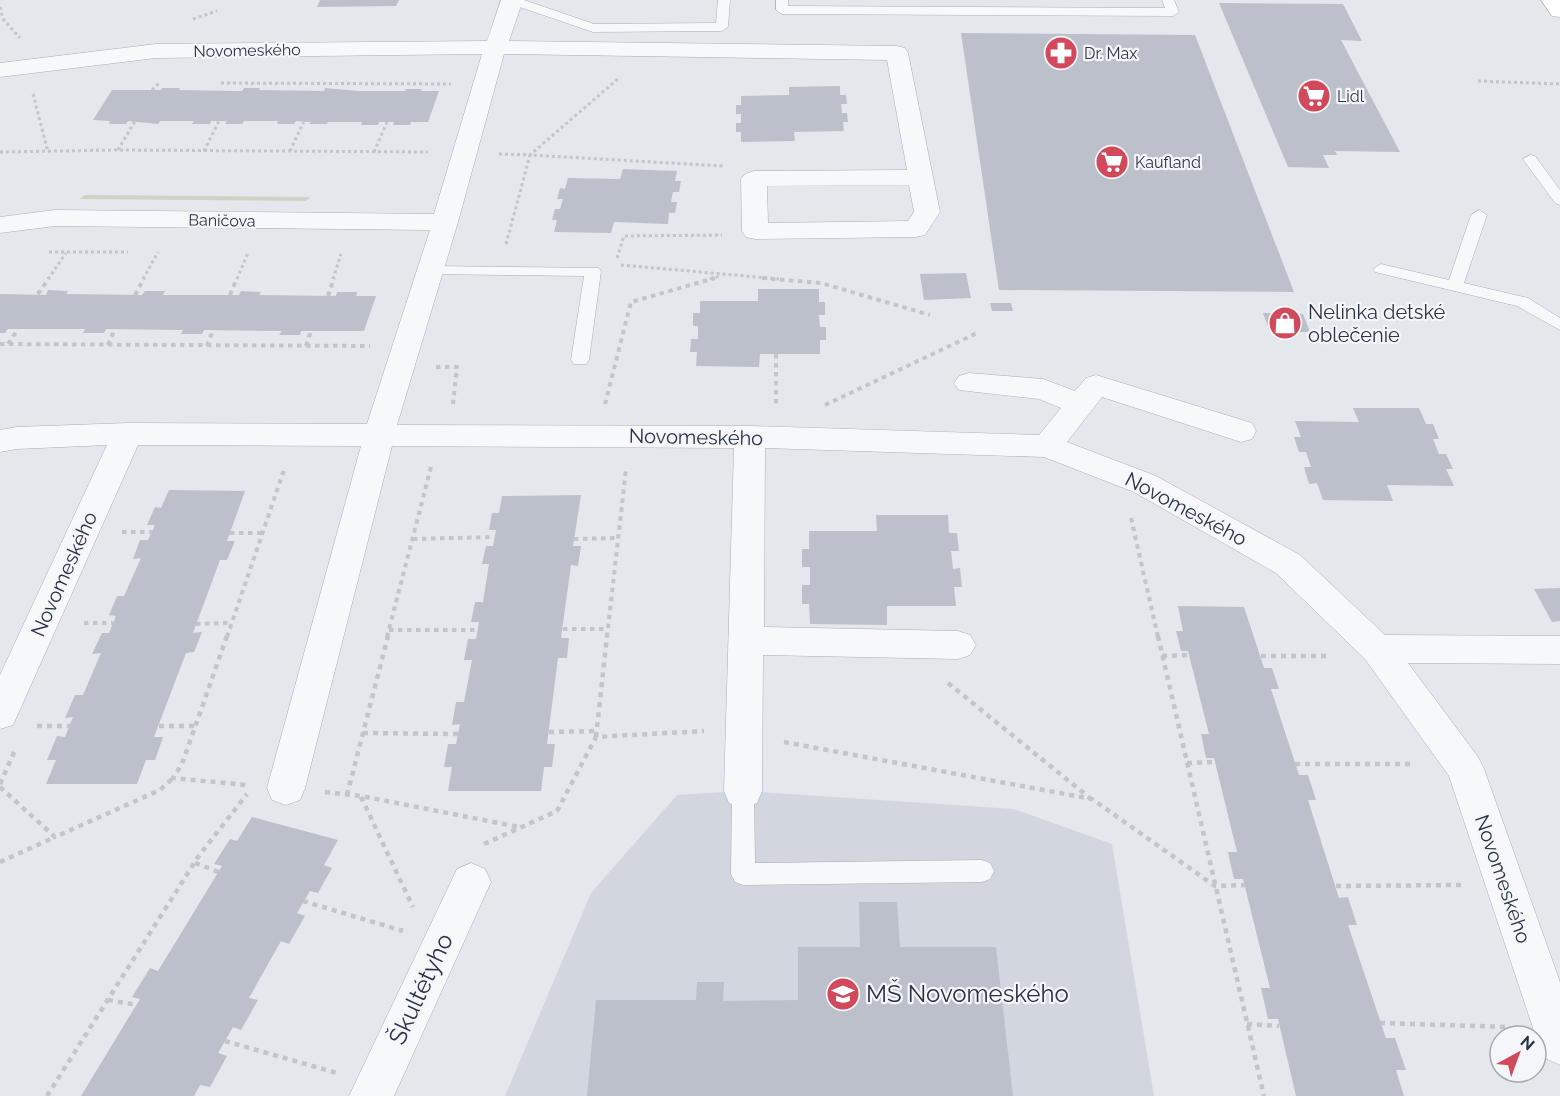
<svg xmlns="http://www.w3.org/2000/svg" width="1560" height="1096" viewBox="0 0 1560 1096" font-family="Raleway,sans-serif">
<rect width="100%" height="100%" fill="#e4e7ec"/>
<polygon fill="#d2d6de" points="743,791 1014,809 1112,844 1154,1096 505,1096 591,893 677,795"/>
<polygon fill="#c9d6c5" points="85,195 308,197 310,198 305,201 80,199"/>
<g fill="#bbc0ca">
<polygon points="320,0 399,0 396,6 317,7"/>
<polygon points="1219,3 1343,4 1362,41 1341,40 1400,152 1335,151 1337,155 1323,155 1329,168 1288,167"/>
<polygon points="961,33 1195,35 1294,292 999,290"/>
<polygon points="840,86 840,95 846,95 847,104 841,104 842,113 847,113 848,122 843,122 844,131 794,132 795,141 741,142 741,132 736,132 736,123 741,123 741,114 736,114 736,105 741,105 741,96 789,95 789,87"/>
<polygon points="162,88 180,88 179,90 234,91 242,91 244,88 260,88 259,90 324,91 325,88 358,91 405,91 406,89 422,89 421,91 439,91 428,122 411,122 410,125 393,125 394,122 379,122 378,125 361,125 362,122 328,122 327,124 309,124 311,122 296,121 294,124 277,124 278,121 244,121 242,124 225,124 227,121 211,121 210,124 192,124 194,121 160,121 158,124 128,121 126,124 109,124 110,121 93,120 112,90 161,90"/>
<polygon points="623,169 677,171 675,181 681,181 679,192 673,192 671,202 677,202 675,213 669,213 668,224 614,222 611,233 554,232 557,220 552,220 555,209 560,209 563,199 557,199 560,188 565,189 568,178 620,179"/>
<polygon points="966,273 971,298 924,300 920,274"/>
<polygon points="758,289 819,289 819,302 825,302 825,315 819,315 820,327 826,327 826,340 820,340 820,354 760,354 759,367 696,366 697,352 690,352 691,339 698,339 698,326 693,326 693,313 700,313 700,301 758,301"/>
<polygon points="48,290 68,291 66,294 142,295 145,291 165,291 163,295 239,295 241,291 261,292 259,295 336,296 337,292 357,292 356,296 376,296 364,331 301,331 300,335 279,335 282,331 204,330 202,334 181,334 183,330 106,329 104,333 83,333 85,329 8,329 5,333 0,333 0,294 46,295"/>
<polygon points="990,303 1011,303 1013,311 992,311"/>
<polygon points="1263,313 1303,314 1310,332 1270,332"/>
<polygon points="1353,408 1419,408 1426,424 1433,424 1439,439 1433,439 1439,454 1446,454 1453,469 1446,469 1454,486 1387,485 1393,501 1323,500 1317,483 1309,484 1304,467 1311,467 1306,452 1299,452 1294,437 1301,437 1295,421 1359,422"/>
<polygon points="169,490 245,491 227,541 235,541 227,560 220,560 193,633 202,632 194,652 186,653 154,737 163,737 155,760 146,760 137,784 46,784 56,760 47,760 57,736 65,737 73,717 65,718 75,695 83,695 101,653 92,654 102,633 109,633 116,616 109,615 117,596 124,596 141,558 133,559 140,540 148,540 155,525 147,525 155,507 161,508"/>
<polygon points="581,495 573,546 581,546 578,566 571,565 561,638 569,638 567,658 558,658 547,744 555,744 552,767 544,767 541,791 448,791 452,767 444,767 448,744 456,744 460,724 452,725 456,702 464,702 472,660 464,660 468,639 476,639 479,622 471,622 475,602 483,602 489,564 482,564 486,546 493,546 496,530 489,530 492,513 499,513 502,496"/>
<polygon points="876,515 948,515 949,533 957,533 959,551 951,551 953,569 960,568 962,587 954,587 956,606 887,606 887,625 810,624 809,604 802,604 802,585 810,585 810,567 802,567 802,549 809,549 809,531 877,531"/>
<polygon points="1560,588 1560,621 1552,622 1534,589"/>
<polygon points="1178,606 1244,607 1264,668 1272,668 1279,689 1271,689 1299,775 1308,775 1316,800 1308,800 1339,898 1348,897 1357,925 1348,925 1386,1038 1395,1038 1406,1070 1396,1070 1404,1096 1296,1096 1278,1019 1268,1019 1261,988 1270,988 1243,879 1234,879 1228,852 1237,852 1214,758 1206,758 1201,734 1209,734 1189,655 1188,651 1181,651 1176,631 1183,631"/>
<polygon points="252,817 338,840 324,865 332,868 318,893 310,891 297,913 305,916 289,944 281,941 249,998 258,1000 241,1030 233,1027 218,1053 227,1056 210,1087 200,1085 194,1096 81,1096 140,999 132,997 150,968 158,971 222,866 214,864 230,839 237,841"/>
<polygon points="859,902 897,902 900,947 996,947 1013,1096 587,1096 596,1000 696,1000 697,982 724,982 723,1001 798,1000 798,947 860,947"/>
</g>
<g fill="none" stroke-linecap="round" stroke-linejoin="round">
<g stroke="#a9aeb7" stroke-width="1">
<g id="lane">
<polygon points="506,0 524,0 594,24 716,23 718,0 730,0 728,27 722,31 593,32 508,3"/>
<polygon points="776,0 788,0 788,6 1165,8 1162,0 1174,0 1179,12 1173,16 782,14 776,10"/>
<polygon points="1530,155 1535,156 1560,190 1560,205 1555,203 1523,159"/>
<polygon points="1479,210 1487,215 1464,283 1528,298 1560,318 1560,330 1517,306 1375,272 1373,269 1381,264 1449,280 1471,215"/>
<polygon points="430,266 599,268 601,271 589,360 586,364 574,364 571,360 584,276 424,274 422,271 424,268"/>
<polygon points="743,781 751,784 754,791 755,863 982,860 990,863 994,871 990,879 982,882 743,885 735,882 731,874 732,791 735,784"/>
</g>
</g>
<g stroke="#a9aeb7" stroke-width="1">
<g id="street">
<path d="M501,0H523L509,41L897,46L905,48L908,53L940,212L925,235L916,237L755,239L746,237L742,231L741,179L745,174L754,171L907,170L887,60L504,54L458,222L397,425L750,426L1039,435L1061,408L1039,399L959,390L954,383L959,376L969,373L1043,379L1075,391L1086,378L1096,375L1252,423L1256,431L1252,439L1241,442L1102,397L1067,442L1156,476L1300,555L1385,635L1560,636V664L1408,663L1478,757L1484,769L1560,982V1065L1545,1058L1538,1043L1449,776L1365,659L1276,573L1134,492L1044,457L765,448L764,627L958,631L970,635L976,645L970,655L958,659L763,655L762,791L757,803L743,808L729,803L724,791L734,448L392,446L305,788L300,800L286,805L272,800L267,788L361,446L138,445L18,714L13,725L0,729V675L107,445L17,449L0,452V430L17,427L128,423L367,424L430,230L55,226L0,233V217L55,210L434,214L482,54L156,58L0,77V63L156,44L487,41ZM909,185L914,212L908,221L768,223L767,186Z"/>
<polygon points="471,863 485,869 491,882 394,1096 349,1096 457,869"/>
</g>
</g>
<g stroke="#a9aeb7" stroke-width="1">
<polygon id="secondary" points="1541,0 1560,0 1560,17 1552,16"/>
</g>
<g stroke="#c2c5cb" stroke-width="3" stroke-dasharray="3 3" stroke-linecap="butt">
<polyline points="0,7 3,19 20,38"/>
<polyline points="193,19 217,11"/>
<polyline points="1478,81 1560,84"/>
<polyline points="221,83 451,84"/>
<polyline points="152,90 160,82"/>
<polyline points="33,94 48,152"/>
<polyline points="118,150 135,121"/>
<polyline points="204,151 219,121"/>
<polyline points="290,151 304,121"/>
<polyline points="0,152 118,150 428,152"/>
<polyline points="374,152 387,122"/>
<polyline points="499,154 530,155 619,78"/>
<polyline points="506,244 530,155 723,166"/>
<polyline points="49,252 128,252"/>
<polyline points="617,258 624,236 722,235"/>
<polyline points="621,265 779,279"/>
<polyline points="48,279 66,253"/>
<polyline points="143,279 158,252"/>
<polyline points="237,279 248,253"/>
<polyline points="333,279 341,254"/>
<polyline points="710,279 721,276"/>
</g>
<g stroke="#c2c5cb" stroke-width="4" stroke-dasharray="4.5 4.5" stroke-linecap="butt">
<polyline points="762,278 821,283 930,315"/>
<polyline points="38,294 49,278"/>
<polyline points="135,295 144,278"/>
<polyline points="230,295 237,278"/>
<polyline points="328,296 334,278"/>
<polyline points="0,344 370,346"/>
<polyline points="8,344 18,329"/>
<polyline points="108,345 115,329"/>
<polyline points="207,346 213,330"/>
<polyline points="306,346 311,331"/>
<polyline points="776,354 776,406"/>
<polyline points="436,367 457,367 453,404"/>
<polyline points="605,404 631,302 715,278"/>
<polyline points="825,405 979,332"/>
<polyline points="1131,518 1158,637"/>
<polyline points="122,532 152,532"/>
<polyline points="230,533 262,533"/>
<polyline points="413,539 494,537"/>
<polyline points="574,539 618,538"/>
<polyline points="84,623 113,623"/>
<polyline points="196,624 231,623"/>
<polyline points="563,629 608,629"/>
<polyline points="389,630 477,630"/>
<polyline points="227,637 285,467"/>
<polyline points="387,637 431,467"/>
<polyline points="607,637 626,469"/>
</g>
<g stroke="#c2c5cb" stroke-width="4.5" stroke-dasharray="5 5" stroke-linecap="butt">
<polyline points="227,636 182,764 173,778 246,785"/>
<polyline points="1158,636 1264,1096"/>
<polyline points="1162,656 1189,655"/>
<polyline points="1261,656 1329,656"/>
<polyline points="948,683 1091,799"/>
<polyline points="37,726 70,726"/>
<polyline points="159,726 196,726"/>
<polyline points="549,732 598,731"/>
<polyline points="363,733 458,734"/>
<polyline points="596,737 607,636"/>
<polyline points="784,742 1092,799 1215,886 1245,885"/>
<polyline points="1187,763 1215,762"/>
<polyline points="1295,764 1412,764"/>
<polyline points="0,784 16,748"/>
<polyline points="0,787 55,837 160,790 173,778"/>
<polyline points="325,792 361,796 519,827"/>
<polyline points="347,795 388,636"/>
<polyline points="361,797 413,907"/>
<polyline points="484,844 557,811 596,737 704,731"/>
<polyline points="0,862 55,837"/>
<polyline points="195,863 219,872"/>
<polyline points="1336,886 1461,885"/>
<polyline points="303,901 403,931"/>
<polyline points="108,1000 137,1005"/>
<polyline points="1380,1023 1509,1027"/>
<polyline points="1247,1024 1279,1026"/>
<polyline points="225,1041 337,1073"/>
<polyline points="47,1096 198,857 247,794"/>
</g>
<use href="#lane" fill="#f7f8fa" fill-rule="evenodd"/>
<use href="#street" fill="#f7f8fa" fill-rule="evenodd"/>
<use href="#secondary" fill="#fff" fill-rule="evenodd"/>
</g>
<defs>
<g id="pharmacy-disc" transform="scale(1.725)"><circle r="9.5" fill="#d1495b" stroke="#f4f6f9"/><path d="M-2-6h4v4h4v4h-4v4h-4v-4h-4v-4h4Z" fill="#fff"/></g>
<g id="supermarket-disc" transform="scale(1.725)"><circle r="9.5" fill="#d1495b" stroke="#f4f6f9"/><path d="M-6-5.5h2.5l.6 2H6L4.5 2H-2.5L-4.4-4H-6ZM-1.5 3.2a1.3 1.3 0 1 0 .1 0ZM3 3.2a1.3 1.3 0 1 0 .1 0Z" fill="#fff"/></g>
<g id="shop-disc" transform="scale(1.725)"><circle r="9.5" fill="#d1495b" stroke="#f4f6f9"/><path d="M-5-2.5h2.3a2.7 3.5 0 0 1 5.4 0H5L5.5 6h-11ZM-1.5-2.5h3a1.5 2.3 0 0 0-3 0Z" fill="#fff"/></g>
<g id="school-disc" transform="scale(1.725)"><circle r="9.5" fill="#d1495b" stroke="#f4f6f9"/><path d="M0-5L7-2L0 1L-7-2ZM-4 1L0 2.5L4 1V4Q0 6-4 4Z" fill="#fff"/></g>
</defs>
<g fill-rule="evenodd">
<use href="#pharmacy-disc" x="1061" y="53"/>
<use href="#supermarket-disc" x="1314" y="96"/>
<use href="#supermarket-disc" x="1112" y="162"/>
<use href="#shop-disc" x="1285" y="323"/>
<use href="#school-disc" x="843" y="994"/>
</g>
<g text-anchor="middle" stroke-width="4.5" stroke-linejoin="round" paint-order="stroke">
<g font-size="16" fill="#2b3445" stroke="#f4f6f9">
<text transform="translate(247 50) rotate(-1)" y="6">Novomeského</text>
<text transform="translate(222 220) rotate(1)" y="6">Baničova</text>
</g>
<g font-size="16" fill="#2b3445" stroke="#f4f6f9" text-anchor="start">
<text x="1084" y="59">Dr. Max</text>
<text x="1337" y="102">Lidl</text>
<text x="1135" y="168">Kaufland</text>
</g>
<g font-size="20" fill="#2b3445" stroke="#f4f6f9" text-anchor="start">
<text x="1308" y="319">Nelinka detské<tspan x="1308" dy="23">oblečenie</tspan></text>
</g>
<g font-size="20" fill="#2b3445" stroke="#f4f6f9">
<text transform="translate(696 437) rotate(1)" y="7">Novomeského</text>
<text transform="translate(1186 509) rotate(28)" y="7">Novomeského</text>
<text transform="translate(64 574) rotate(-66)" y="7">Novomeského</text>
<text transform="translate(1503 879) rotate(71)" y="7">Novomeského</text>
</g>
<g font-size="24" fill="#2b3445" stroke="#f4f6f9">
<text transform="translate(421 989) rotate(-65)" y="8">Škultétyho</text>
</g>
<g font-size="24" fill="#2b3445" stroke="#f4f6f9" text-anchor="start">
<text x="866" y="1002">MŠ Novomeského</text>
</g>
</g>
<g transform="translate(1518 1054) rotate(41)"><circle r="28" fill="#f4f6f9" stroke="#a4a8b1" stroke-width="1.5"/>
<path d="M0-4.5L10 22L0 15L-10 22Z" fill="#d1495b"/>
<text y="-9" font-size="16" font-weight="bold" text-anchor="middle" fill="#2b3445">N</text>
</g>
</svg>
